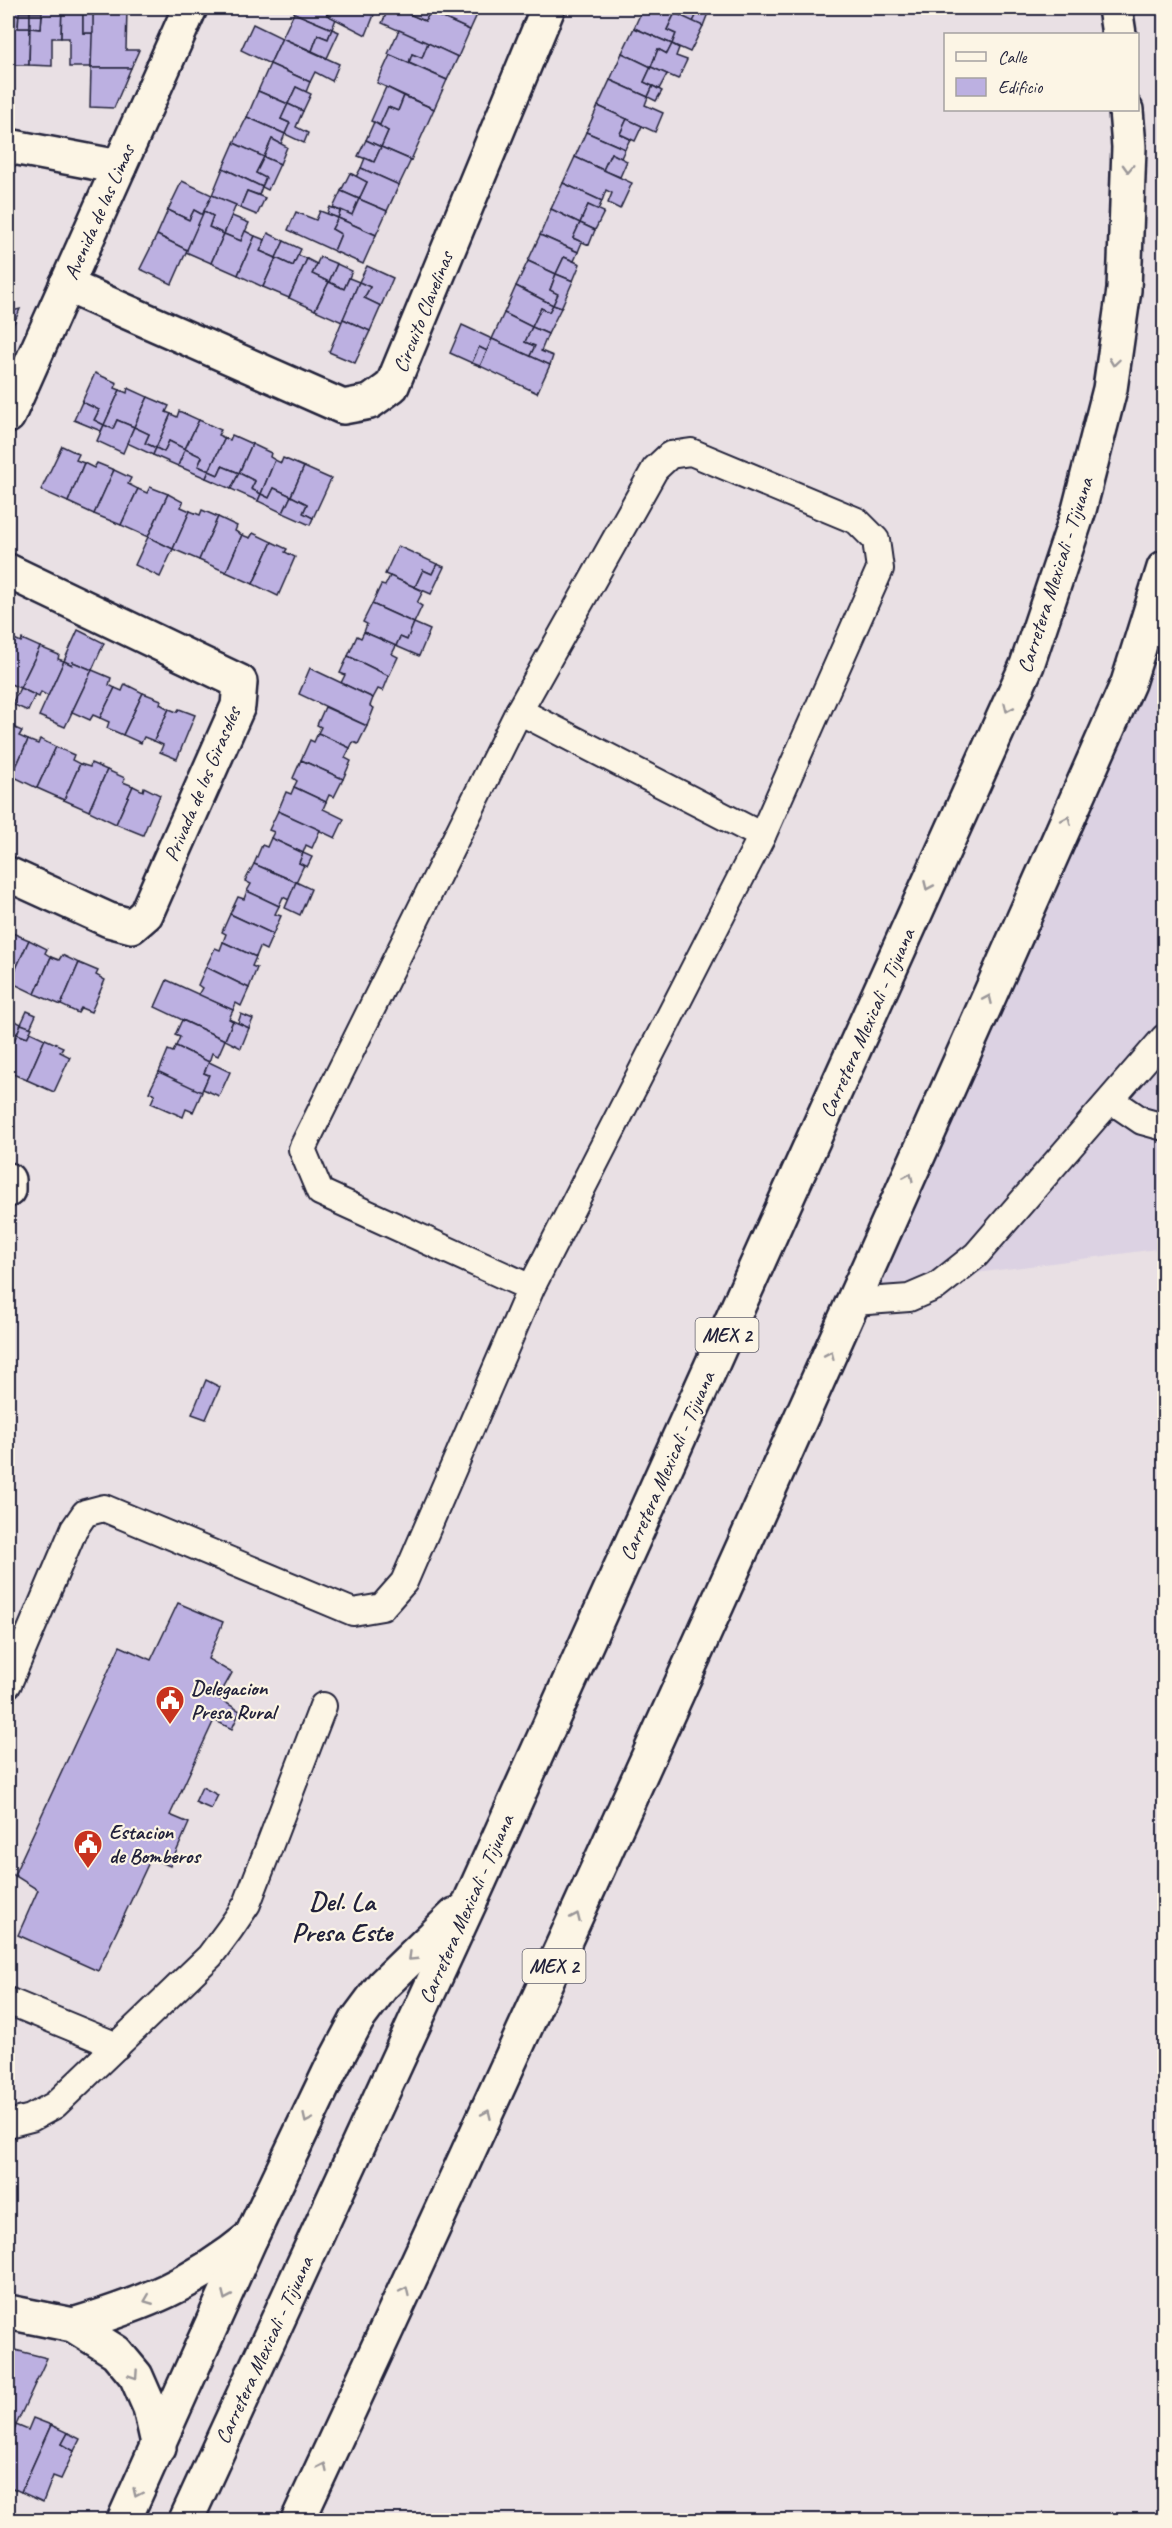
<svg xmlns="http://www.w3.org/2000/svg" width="1172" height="2528" viewBox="0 0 1172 2528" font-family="Caveat,sans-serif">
<rect width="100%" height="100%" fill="#e9e0e4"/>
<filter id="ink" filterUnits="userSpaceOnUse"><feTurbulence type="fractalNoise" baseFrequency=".0167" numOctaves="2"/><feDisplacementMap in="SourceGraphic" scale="12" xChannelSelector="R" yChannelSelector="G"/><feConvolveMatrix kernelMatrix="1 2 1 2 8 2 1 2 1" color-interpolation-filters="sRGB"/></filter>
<g filter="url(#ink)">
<polygon fill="#dcd2e3" points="1164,595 1164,1248 864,1288"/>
<g fill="#bcb0e1" stroke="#22223b" stroke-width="1.5">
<polygon points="8,8 30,8 30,13 19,13 18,28 30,28 29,65 8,65"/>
<polygon points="30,8 62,8 61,38 52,38 52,66 29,65 30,28 41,29 42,13 30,13"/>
<polygon points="62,8 93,8 93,14 83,13 83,33 93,33 91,67 69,67 69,38 61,38"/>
<polygon points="93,8 127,8 126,50 139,50 131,68 91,68"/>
<polygon points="296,8 331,8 327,15 336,19 332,29 294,13"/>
<polygon points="331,8 356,8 374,15 366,35 327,15"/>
<polygon points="389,8 396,8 425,21 430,12 470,30 458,57 382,23"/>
<polygon points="396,8 421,8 430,12 425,21"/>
<polygon points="432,8 480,8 470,30 430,12"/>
<polygon points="643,8 662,8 675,13 667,30 676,34 672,44 634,28"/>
<polygon points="677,8 700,8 693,22 675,13"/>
<polygon points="700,8 710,8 703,26 693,22"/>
<polygon points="19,13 30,13 30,28 18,28"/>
<polygon points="30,13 42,13 41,29 30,28"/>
<polygon points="83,13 93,14 93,33 83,33"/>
<polygon points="294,13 332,29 328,39 318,35 312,51 282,38"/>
<polygon points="675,13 703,26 690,52 672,44 676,34 667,30"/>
<polygon points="253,24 282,38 270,64 241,50"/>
<polygon points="634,28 672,44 667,54 658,49 651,67 622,53"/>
<polygon points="332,29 339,32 327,58 312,51 318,35 328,39"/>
<polygon points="399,30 428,43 422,58 412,54 409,63 388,54"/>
<polygon points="282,38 339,64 332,81 315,72 310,82 270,64"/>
<polygon points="428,43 458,57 447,80 409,63 412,54 422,58"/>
<polygon points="672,44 679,48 676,56 687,60 678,79 651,67 658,49 667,54"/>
<polygon points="622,53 651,67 644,82 653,86 648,97 610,80"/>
<polygon points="390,55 447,80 434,109 377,83"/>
<polygon points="270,64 310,82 306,92 296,87 288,104 258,91"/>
<polygon points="651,67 667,74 659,89 644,82"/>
<polygon points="91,68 131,68 114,108 90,107"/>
<polygon points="610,80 648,97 645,105 663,113 655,132 598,106"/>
<polygon points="653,86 662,91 656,101 648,97"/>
<polygon points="296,87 311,94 303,111 288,104"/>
<polygon points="386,87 404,96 398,111 388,107 380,125 371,121"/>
<polygon points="258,91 288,104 281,119 290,123 285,134 247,117"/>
<polygon points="404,96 434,109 411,160 381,147 388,131 379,127 388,107 398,111"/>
<polygon points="288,104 303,111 296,127 308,133 304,143 285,134 290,123 281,119"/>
<polygon points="598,106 627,119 620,134 630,139 625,149 586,132"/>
<polygon points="247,117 285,134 281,144 272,139 264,157 234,143"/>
<polygon points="627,119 642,126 635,141 620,134"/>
<polygon points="374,122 388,131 381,147 366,140"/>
<polygon points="586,132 625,149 621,158 611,153 603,170 575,157"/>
<polygon points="272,139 287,147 280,164 264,157"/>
<polygon points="366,140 381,147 374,162 358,156"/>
<polygon points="234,143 264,157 256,173 266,178 262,187 223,168"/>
<polygon points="381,147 411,160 399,185 361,168 365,158 374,162"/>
<polygon points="611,153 627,161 620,177 603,170"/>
<polygon points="264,157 280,164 268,190 262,187 266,178 256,173"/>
<polygon points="575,157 632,183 620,209 608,203 612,193 606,190 602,201 563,183"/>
<polygon points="223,168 262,187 259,195 247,191 240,208 212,195"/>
<polygon points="361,168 399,185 387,211 359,199 367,182 356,177"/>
<polygon points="350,173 367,182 359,199 341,191"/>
<polygon points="182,181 212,195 203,215 194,210 189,220 168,210"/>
<polygon points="563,183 602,201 598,210 588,205 580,223 551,209"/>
<polygon points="247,191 265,198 257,215 240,208"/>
<polygon points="341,191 359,199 352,215 333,208"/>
<polygon points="212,195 236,205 224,234 209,227 213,216 204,211"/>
<polygon points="359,199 387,211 376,235 338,218 341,210 352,215"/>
<polygon points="588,205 604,212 595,230 580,223"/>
<polygon points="330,207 340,211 338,218 327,214"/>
<polygon points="551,209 580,223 573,238 582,242 578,252 540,235"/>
<polygon points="168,210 189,220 194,210 203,215 187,250 157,235"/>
<polygon points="204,211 213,216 209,227 224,234 211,263 186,252"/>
<polygon points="320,211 338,218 332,229 341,234 334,251 288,230 296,212 316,220"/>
<polygon points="232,216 249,223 241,241 224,234"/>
<polygon points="338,218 376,235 363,264 334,251 341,234 332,229"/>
<polygon points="580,223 595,230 589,245 573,238"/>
<polygon points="245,231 255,236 238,275 211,263 224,234 241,241"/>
<polygon points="268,233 284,241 276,258 260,251"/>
<polygon points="157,235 187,250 172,284 140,269"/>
<polygon points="540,235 578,252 574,261 564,257 556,274 528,261"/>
<polygon points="255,236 265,240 260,251 276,258 263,287 238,275"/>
<polygon points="284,241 301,249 293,266 276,258"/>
<polygon points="298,255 307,259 289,298 263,287 276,258 293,266"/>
<polygon points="320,257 337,264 329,282 312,274"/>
<polygon points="564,257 580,264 573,281 556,274"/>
<polygon points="307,259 317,264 312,274 329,282 315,310 289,298"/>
<polygon points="528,261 556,274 550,290 558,294 553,305 516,286"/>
<polygon points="337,264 352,271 344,289 329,282"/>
<polygon points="367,266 393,278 381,306 364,298 370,287 359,282"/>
<polygon points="556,274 573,281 561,308 553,305 558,294 550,290"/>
<polygon points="349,278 359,282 342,322 315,310 329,282 344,289"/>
<polygon points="359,282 370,287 364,298 381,306 370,331 343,319"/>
<polygon points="516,286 553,305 549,312 541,308 532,327 504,313"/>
<polygon points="553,305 561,308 548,334 532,327 541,308 549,312"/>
<polygon points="20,309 8,337 8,312"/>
<polygon points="504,313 532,327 525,342 535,346 530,356 492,339"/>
<polygon points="343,319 370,331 355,363 329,352"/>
<polygon points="462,325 492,339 487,351 479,347 472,363 450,353"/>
<polygon points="532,327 548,334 541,351 553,356 550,365 530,356 535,346 525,342"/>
<polygon points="492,339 550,365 537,393 480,366"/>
<polygon points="479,347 487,351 480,366 472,363"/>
<polygon points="95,373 117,383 115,388 120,390 104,425 94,420 99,410 82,402"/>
<polygon points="128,388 148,397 134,427 117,420 113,429 104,425 120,390 127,393"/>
<polygon points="148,397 169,406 166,412 171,414 156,448 145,443 149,434 134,427"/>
<polygon points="82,402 99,410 94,420 104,425 101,431 74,420"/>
<polygon points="179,411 199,420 185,449 169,441 164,452 156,448 171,414 177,417"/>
<polygon points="117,420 134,427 123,453 97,441 104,425 113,429"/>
<polygon points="199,420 221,430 218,435 225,438 209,471 198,466 202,457 185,449"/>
<polygon points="134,427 149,434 145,443 156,448 153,455 127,443"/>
<polygon points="232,435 252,444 239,473 222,466 218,475 209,471 225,438 230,440"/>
<polygon points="169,441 185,449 178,466 153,455 156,448 164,452"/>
<polygon points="252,444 271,453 270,457 275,460 261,494 251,489 255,481 239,473"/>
<polygon points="62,446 79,454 76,460 84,463 68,502 41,490"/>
<polygon points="185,449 202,457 198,466 209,471 206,478 178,466"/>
<polygon points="283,458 304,467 291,496 274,488 269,498 261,494 275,460 281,463"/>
<polygon points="84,463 94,468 97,463 114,470 94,514 68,502"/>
<polygon points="222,466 239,473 231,489 206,478 209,471 218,475"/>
<polygon points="304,467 331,479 313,518 303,513 307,504 291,496"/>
<polygon points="114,470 131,478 128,484 138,489 121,525 94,514"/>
<polygon points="239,473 255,481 251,489 261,494 258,501 231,489"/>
<polygon points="150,487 168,494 148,537 121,525 138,489 147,493"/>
<polygon points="274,488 291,496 283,513 258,501 261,494 269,498"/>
<polygon points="168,494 183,502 181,507 190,511 173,549 148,537"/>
<polygon points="291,496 307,504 303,513 313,518 310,525 283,513"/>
<polygon points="202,510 218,517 199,560 173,549 190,511 200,515"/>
<polygon points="218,517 237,526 235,531 242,535 226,572 199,560"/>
<polygon points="253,533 272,542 253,584 226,572 242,535 250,538"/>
<polygon points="148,537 173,549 160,577 135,565"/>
<polygon points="272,542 287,549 285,552 295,557 278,596 253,584"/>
<polygon points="398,546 437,564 432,574 423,570 415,587 385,574"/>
<polygon points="437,564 444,567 431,594 415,587 423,570 432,574"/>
<polygon points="390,576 423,591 417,603 422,606 414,623 372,604 381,585 385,586"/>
<polygon points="372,604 414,623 407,640 400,637 396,646 364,632 367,624 363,622"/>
<polygon points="414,623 430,630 419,656 396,646 400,637 407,640"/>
<polygon points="78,630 104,643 92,670 73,662 72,665 64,661"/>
<polygon points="364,632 396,646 392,654 398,657 389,676 348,656 357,636 361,638"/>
<polygon points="12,638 21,642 22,639 40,647 20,688 8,683 8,648"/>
<polygon points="40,647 59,655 58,659 64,661 48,696 41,692 39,697 20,688"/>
<polygon points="348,656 389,676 383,691 378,689 373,698 341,683 345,675 340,673"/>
<polygon points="64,661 72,665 73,662 92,670 65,727 39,716"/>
<polygon points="310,668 373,698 370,706 374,708 367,726 299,694"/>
<polygon points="92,670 111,678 109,685 115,688 100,718 93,715 90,720 72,712"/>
<polygon points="125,684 143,693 123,735 107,728 109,722 100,718 115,688 122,691"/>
<polygon points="20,688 35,695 28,711 12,704"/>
<polygon points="143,693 161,700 160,704 169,709 154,741 144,737 141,743 123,735"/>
<polygon points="325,707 367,726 358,744 353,742 350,748 318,733 321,727 317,725"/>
<polygon points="169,709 177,712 179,709 195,715 177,759 160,752 163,745 154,741"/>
<polygon points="8,725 22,731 19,736 28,740 12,776 8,774"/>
<polygon points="318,733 350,748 345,758 351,761 343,779 301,760 310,740 314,742"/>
<polygon points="40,739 56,747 37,788 12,776 28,740 38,744"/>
<polygon points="56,747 74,755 72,760 80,764 64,800 37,788"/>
<polygon points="301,760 343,779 334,797 329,795 326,802 294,787 297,781 293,778"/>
<polygon points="91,763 107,770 89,811 64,800 80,764 90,767"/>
<polygon points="107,770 125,778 123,782 133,786 116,824 89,811"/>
<polygon points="133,786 143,791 144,787 160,795 143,835 116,824"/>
<polygon points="294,787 326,802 323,809 344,819 335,838 278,811 286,792 291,794"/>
<polygon points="278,811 320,830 312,848 306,845 303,853 271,838 274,832 269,830"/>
<polygon points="271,838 303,853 299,863 304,865 296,882 254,864 262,845 267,847"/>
<polygon points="303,853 312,857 307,867 299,863"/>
<polygon points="254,864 296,882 289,900 283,897 279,906 247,891 251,884 245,881"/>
<polygon points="296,882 311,889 300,915 285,908"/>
<polygon points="247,891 279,906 275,914 281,916 273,934 230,914 238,897 244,899"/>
<polygon points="8,898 15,902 8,919"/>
<polygon points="230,914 273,934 266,950 260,947 256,957 223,942 226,934 222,932"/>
<polygon points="10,932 29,940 8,986 8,937"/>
<polygon points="29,940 47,949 45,953 51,957 35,994 10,982"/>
<polygon points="223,942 256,957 252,966 257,968 249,988 206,967 215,948 220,950"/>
<polygon points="62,955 79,963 61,1005 35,994 51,957 59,960"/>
<polygon points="79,963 98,971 96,975 105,980 91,1012 81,1008 78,1013 61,1005"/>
<polygon points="206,967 249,988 241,1006 236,1003 233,1010 198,995 202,988 198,985"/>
<polygon points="167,980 233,1010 229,1019 233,1021 225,1040 155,1007"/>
<polygon points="27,1011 36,1015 30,1028 21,1024"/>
<polygon points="241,1014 253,1019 249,1028 238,1023"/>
<polygon points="12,1019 21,1024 17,1034 9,1030"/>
<polygon points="182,1020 225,1040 218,1056 212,1053 209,1062 176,1046 180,1037 175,1035"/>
<polygon points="233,1021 249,1028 241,1048 225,1040"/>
<polygon points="8,1023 11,1025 9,1030 17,1034 8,1055"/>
<polygon points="21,1024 32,1028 27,1038 17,1034"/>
<polygon points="30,1032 45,1039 27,1080 8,1072 8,1055 17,1034 27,1038"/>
<polygon points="45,1039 63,1047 60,1052 70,1057 54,1092 27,1080"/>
<polygon points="176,1046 209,1062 204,1073 209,1075 201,1093 159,1072 168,1050 173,1052"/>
<polygon points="209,1062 230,1072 219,1096 203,1089 209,1075 204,1073"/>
<polygon points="159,1072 202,1092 193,1112 186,1109 183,1117 151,1103 155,1094 149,1092"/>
<polygon points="206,1380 220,1387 206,1419 192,1414"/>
<polygon points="178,1603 223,1622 208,1659 232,1673 218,1698 240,1711 232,1729 214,1720 170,1815 189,1823 170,1866 151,1858 98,1971 18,1935 38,1890 14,1875 120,1646 151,1660"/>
<polygon points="202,1787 218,1795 211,1809 195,1802"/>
<polygon points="15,2350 47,2358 16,2425 8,2421 8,2367"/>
<polygon points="33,2418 51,2425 21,2492 8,2486 8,2444 16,2425 28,2430"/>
<polygon points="8,2421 16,2425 8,2444"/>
<polygon points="51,2425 68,2433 62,2444 74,2451 61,2479 53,2476 43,2502 21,2492"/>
<polygon points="68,2433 80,2439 74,2451 62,2444"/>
</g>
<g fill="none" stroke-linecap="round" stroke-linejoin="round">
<g stroke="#22223b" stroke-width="30">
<g id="service">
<polyline points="519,711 762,836"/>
<polyline points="1111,1100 1142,1121 1164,1127"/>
<polyline points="854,1302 909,1298 937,1286 976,1255 1164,1038"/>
<polyline points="8,1684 74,1529 85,1513 104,1508 353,1612 382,1607 404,1582 531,1288 320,1192 302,1149 519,711 655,469 670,455 691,452 857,521 876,540 880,569 762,836 531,1288"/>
<polyline points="8,2001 117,2046"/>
<polyline points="8,2124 31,2118 55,2105 210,1956 230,1929 247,1904 323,1706"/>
</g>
</g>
<g stroke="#22223b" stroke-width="38">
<g id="minor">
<polyline points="8,146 119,167"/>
<polyline points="66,285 343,407 370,402 392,386 548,8"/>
<polyline points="8,416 190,8"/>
<polyline points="8,571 240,682 238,706 146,914 132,926 109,920 8,874"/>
<polyline points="8,1180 8,1190"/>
<polyline points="8,2312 73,2325 116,2352 136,2376 150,2408 159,2448"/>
<path d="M73,2325C143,2304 194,2284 251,2237"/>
</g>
</g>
<g stroke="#22223b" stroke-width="38">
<g id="primary">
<polyline points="1115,8 1119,34"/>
<polyline points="124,2520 251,2237 331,2069 357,2020 383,1985 455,1915"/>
<polyline points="186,2520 470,1902 1027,665 1079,510 1110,389 1124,290 1129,147 1126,110"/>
<path d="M298,2520C582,1911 856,1298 1128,683L1164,568"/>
</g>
</g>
<use href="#service" stroke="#fcf5e5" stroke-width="26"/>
<use href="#minor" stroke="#fcf5e5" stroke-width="33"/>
<use href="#primary" stroke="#fcf5e5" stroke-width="33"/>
</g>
<defs><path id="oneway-chevron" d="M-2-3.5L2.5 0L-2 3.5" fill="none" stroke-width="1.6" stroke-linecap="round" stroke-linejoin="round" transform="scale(1.5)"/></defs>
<g stroke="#9a9698">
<use href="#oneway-chevron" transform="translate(1128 168) rotate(92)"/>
<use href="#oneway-chevron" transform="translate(1114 362) rotate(98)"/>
<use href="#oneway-chevron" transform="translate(1008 708) rotate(114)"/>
<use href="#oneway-chevron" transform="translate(1067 820) rotate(-66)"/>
<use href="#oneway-chevron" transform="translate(928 886) rotate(114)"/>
<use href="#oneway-chevron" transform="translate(988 999) rotate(-66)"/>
<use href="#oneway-chevron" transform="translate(909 1177) rotate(-66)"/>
<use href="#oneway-chevron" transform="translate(830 1355) rotate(-66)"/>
<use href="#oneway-chevron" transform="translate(576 1917) rotate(-66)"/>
<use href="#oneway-chevron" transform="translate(412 1957) rotate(136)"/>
<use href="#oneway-chevron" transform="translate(487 2114) rotate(-66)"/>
<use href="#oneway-chevron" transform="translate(307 2119) rotate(115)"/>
<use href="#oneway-chevron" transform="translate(405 2291) rotate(-65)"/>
<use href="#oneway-chevron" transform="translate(226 2296) rotate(114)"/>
<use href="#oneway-chevron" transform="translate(148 2300) rotate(158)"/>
<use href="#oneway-chevron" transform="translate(134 2375) rotate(56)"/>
<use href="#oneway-chevron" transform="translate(323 2467) rotate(-65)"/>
<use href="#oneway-chevron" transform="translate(137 2493) rotate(115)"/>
</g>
</g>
<defs>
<g id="civic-pin" transform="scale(1.5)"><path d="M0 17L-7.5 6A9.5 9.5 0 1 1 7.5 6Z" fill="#c8321e" stroke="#fcf5e5"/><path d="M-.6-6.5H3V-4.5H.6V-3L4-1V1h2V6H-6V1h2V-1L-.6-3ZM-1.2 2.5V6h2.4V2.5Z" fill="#fff"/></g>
</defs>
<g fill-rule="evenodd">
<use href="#civic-pin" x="170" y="1700"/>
<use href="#civic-pin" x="88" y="1844"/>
</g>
<g text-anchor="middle" stroke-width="4.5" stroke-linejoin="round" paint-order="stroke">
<g fill="#fcf5e5" stroke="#63616e" stroke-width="1.5">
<rect x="695.5" y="1318" width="63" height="34" rx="4.5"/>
<rect x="522.5" y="1949" width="63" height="34" rx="4.5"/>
</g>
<g font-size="20" font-weight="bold" fill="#22223b">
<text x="727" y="1342">MEX 2</text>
<text x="554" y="1973">MEX 2</text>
</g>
<g font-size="21" fill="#22223b" stroke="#fcf5e5">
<text transform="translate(99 212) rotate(-66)" y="7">Avenida de las Limas</text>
<text transform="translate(423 312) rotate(-68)" y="7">Circuito Clavelinas</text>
<text transform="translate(1055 575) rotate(-72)" y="7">Carretera Mexicali - Tijuana</text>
<text transform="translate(202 784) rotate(-67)" y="7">Privada de los Girasoles</text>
<text transform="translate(867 1023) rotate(-66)" y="7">Carretera Mexicali - Tijuana</text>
<text transform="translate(667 1466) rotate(-66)" y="7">Carretera Mexicali - Tijuana</text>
<text transform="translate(466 1909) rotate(-66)" y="7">Carretera Mexicali - Tijuana</text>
<text transform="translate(264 2350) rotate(-65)" y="7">Carretera Mexicali - Tijuana</text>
</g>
<g font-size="21" font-weight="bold" fill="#22223b" stroke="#fcf5e5" text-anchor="start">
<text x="191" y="1695">Delegacion<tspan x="191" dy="24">Presa Rural</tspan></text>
<text x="109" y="1839">Estacion<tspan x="109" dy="24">de Bomberos</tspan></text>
</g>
<g font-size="27" font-weight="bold" fill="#22223b" stroke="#fcf5e5">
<text x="342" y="1910">Del. La<tspan x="342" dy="31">Presa Este</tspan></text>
</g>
</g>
<rect width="1172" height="2528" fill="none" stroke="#fcf5e5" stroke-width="30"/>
<rect x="15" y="15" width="1142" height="2498" fill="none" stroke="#22223b" stroke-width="2" filter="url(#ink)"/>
<rect x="944" y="33" width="195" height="78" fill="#fcf5e5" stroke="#a5a1a1" stroke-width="1.5"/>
<rect x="956" y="52" width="30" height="9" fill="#fcf5e5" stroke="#a5a1a1" stroke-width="1.5"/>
<text x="998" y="63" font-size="18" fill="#22223b">Calle</text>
<rect x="956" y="78" width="30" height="18" fill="#bcb0e1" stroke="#a5a1a1" stroke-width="1.5"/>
<text x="998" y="93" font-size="18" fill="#22223b">Edificio</text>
</svg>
